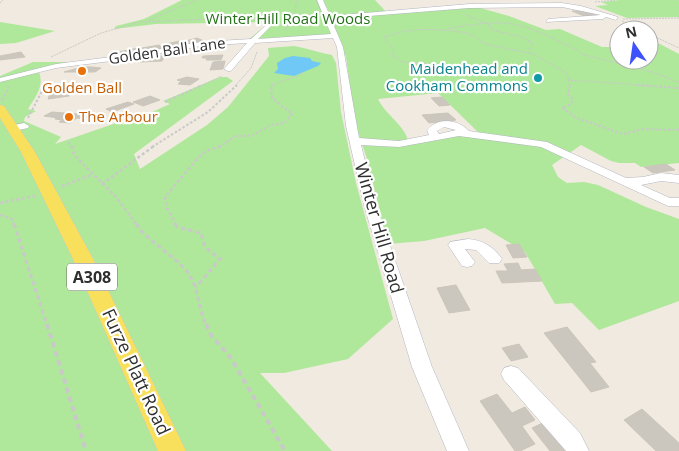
<svg xmlns="http://www.w3.org/2000/svg" width="679" height="451" viewBox="0 0 679 451" font-family="'Open Sans',sans-serif">
<rect width="100%" height="100%" fill="#f0eae0"/>
<g fill="#afe89a" fill-rule="evenodd">
<path d="M182,0H375L388,14L473,6L509,16L546,30L560,29L602,47H619V60H649V44L658,43L679,54V163L641,167L635,163H619L611,161L581,145L552,165L558,177L567,183L584,182L598,185L646,207L679,219V301L599,330L572,303L555,304L525,252L485,228L424,241L388,244L367,159L355,122L346,57L332,22L333,20L327,8H321L333,33L331,35L249,39L269,23L266,22L156,24L114,29L116,26L144,19ZM438,93L478,132L408,140C404,125 385,114 378,99Z"/>
<polygon points="620,0 679,0 679,17 627,18 595,6 608,5 601,2"/>
<polygon points="0,22 55,31 16,43 0,44"/>
<path d="M294,46C307,48 319,53 332,55L336,63L341,112L356,183L393,319L348,359L284,373H260L332,451H0V76L33,62H71L38,69C45,86 37,94 28,109L36,111L25,117L24,121L61,137L55,144L122,121L123,125L170,104L163,101L220,77H227L233,81L134,154L140,169L207,125L228,107L269,56L268,48Z"/>
</g>
<polygon fill="#6fc8f6" points="293,56 310,58 312,61 321,63 318,66 294,76 274,73 278,69 277,63 285,58"/>
<g fill="#cbc7bf" stroke="#ccc6b9">
<polygon points="572,11 585,11 599,16 586,17"/>
<polygon points="197,38 204,41 185,44 182,42"/>
<polygon points="179,41 184,45 165,48 162,45"/>
<polygon points="159,45 163,48 146,51 142,48"/>
<polygon points="138,48 141,51 122,55 118,52"/>
<polygon points="21,52 25,57 0,60 0,56"/>
<polygon points="223,55 221,60 206,60 207,58 202,58 203,56"/>
<polygon points="165,56 162,61 140,62 143,57"/>
<polygon points="225,61 223,69 210,70 213,62"/>
<polygon points="82,67 92,67 101,68 95,72 64,72"/>
<polygon points="187,77 199,79 190,85 178,84 181,81 177,80"/>
<polygon points="62,88 62,90 72,88 72,92 48,95 49,90"/>
<polygon points="69,93 69,96 48,99 49,96"/>
<polygon points="150,96 160,100 143,106 133,102"/>
<polygon points="442,97 450,105 439,106 431,98"/>
<polygon points="128,102 134,104 112,112 106,109"/>
<polygon points="52,112 90,115 84,119 77,118 70,123 59,122 62,120 55,119 58,118 44,116"/>
<polygon points="448,113 456,120 429,123 422,115"/>
<polygon points="666,164 675,170 653,173 644,167"/>
<polygon points="519,244 527,257 513,258 506,245"/>
<polygon points="518,263 521,270 535,269 542,281 502,283 496,271 508,271 504,264"/>
<polygon points="456,285 470,310 449,313 437,288"/>
<polygon points="567,327 596,362 590,363 609,387 591,392 544,333"/>
<polygon points="519,344 528,357 511,361 502,348"/>
<polygon points="497,394 512,413 525,407 535,420 522,426 535,444 520,451 515,451 480,401"/>
<polygon points="642,409 679,443 679,451 656,451 624,420"/>
<polygon points="549,420 574,451 550,451 532,428"/>
</g>
<g fill="none" stroke-linecap="round" stroke-linejoin="round">
<g stroke="#b4b5c2" stroke-width="1">
<g id="minor">
<path d="M317,0H323L330,16L469,4L562,3L581,6L618,17L616,20L606,17L603,19L546,22L548,19L601,15L562,7L469,8L331,19L343,47L359,138L399,141L429,135L427,130C438,117 458,119 469,131L547,142L626,178L643,177L661,173L679,175V183L661,181L641,185L670,198H679V206H668L541,147L459,136L399,147L361,145L376,205L432,367L469,451H447L412,367L364,205L346,126L337,47L333,38L255,43L231,71H228L224,69L247,43L201,46L127,59L56,68L0,82V78L56,64L127,55L201,42L251,39L274,18L276,21L258,39L331,34ZM444,127L456,130L439,134L437,131Z"/>
<polygon points="24,123 29,126 28,128 14,131 9,128 10,126"/>
<path d="M468,239C483,240 494,247 502,259L499,263H489L476,250L465,249L475,262L472,266L467,267L462,266L448,245L450,242Z"/>
<polygon points="511,366 518,368 580,433 589,451 566,451 504,380 501,374 504,368"/>
</g>
</g>
<g stroke="#c9c9c9" stroke-width="1">
<polygon id="major" points="0,105 4,106 35,152 93,259 186,451 158,451 73,259 21,152 0,118"/>
</g>
<g stroke="#c9c9c9" stroke-width="1" stroke-dasharray="2 1" stroke-linecap="butt">
<polyline points="677,0 679,0"/>
<polyline points="595,2 616,0"/>
<polyline points="0,3 3,0"/>
<polyline points="466,15 490,25 491,30 519,36 533,43 529,53"/>
<polyline points="292,19 295,15 296,2 299,0"/>
<polyline points="623,19 679,18"/>
<polyline points="149,20 196,0"/>
<polyline points="281,20 318,18"/>
<polyline points="622,21 641,30"/>
<path d="M447,29C464,25 501,20 517,25C539,30 559,41 579,51L581,54L652,72L679,82"/>
<polyline points="284,30 291,24 300,22 299,19"/>
<polyline points="406,31 383,37 394,50 392,55 403,62 435,64 449,69"/>
<path d="M407,32C413,27 462,30 472,35C477,37 480,42 485,44L533,54L567,73L570,86"/>
<polyline points="649,34 679,48"/>
<polyline points="51,57 101,33 140,22 230,18 263,19"/>
<polyline points="568,80 654,86"/>
<polyline points="200,86 222,76"/>
<polyline points="235,86 251,68 257,52"/>
<path d="M271,86C282,79 294,80 304,72"/>
</g>
<g stroke="#c9c9c9" stroke-width="2" stroke-dasharray="2.5 2" stroke-linecap="butt">
<polyline points="570,85 568,94 573,100 571,104 562,108 577,118 623,134 644,129 678,130 679,128"/>
<polyline points="637,85 679,88"/>
<polyline points="2,100 9,87"/>
<polyline points="165,102 202,85"/>
<polyline points="28,118 42,91"/>
<polyline points="68,142 72,147"/>
<polyline points="152,147 208,112 237,85"/>
<polyline points="219,147 236,136 251,136 271,125 284,123 292,114 272,98 271,86 273,85"/>
</g>
<g stroke="#c9c9c9" stroke-width="2.5" stroke-dasharray="3 2.5" stroke-linecap="butt">
<polyline points="72,146 74,155 116,197 137,225"/>
<polyline points="102,184 154,146"/>
<polyline points="62,186 91,175"/>
<polyline points="0,203 35,196"/>
<polyline points="0,215 12,219 14,225"/>
<polyline points="176,225 167,208 165,197 196,160 206,151 221,146"/>
</g>
<g stroke="#c9c9c9" stroke-width="3" stroke-dasharray="4.5 3" stroke-linecap="butt">
<polyline points="14,224 47,325"/>
<path d="M136,224C149,242 169,252 184,268C200,286 197,306 206,325"/>
<polyline points="175,224 177,227 201,233 205,247 220,259 196,287"/>
</g>
<g stroke="#c9c9c9" stroke-width="4" stroke-dasharray="5.5 4" stroke-linecap="butt">
<polyline points="47,324 86,451"/>
<polyline points="206,324 211,335 231,358 285,451"/>
</g>
<use href="#minor" fill="#fff" fill-rule="evenodd"/>
<use href="#major" fill="#f9e05c" fill-rule="evenodd"/>
</g>
<g fill="#e8710a" stroke="#fff" stroke-width="2">
<circle cx="82" cy="71" r="5"/>
<circle cx="69" cy="117" r="5"/>
</g>
<circle fill="#0f9aa8" stroke="#fff" stroke-width="2" cx="538" cy="78" r="5"/>
<g text-anchor="middle" stroke-width="4.5" stroke-linejoin="round" paint-order="stroke">
<g font-size="15" fill="#237217" stroke="#fff">
<text x="288" y="24">Winter Hill Road Woods</text>
</g>
<g font-size="15" fill="#2e2e2e" stroke="#fff">
<text transform="translate(167 51) rotate(-8)" y="5">Golden Ball Lane</text>
</g>
<g font-size="15" fill="#0d838f" stroke="#fff" text-anchor="end">
<text x="528" y="74">Maidenhead and<tspan x="528" dy="17">Cookham Commons</tspan></text>
</g>
<g font-size="15" fill="#c56008" stroke="#fff">
<text x="82" y="93">Golden Ball</text>
<text x="79" y="122" text-anchor="start">The Arbour</text>
</g>
<rect fill="#fff" stroke="#6d6d6d" stroke-width="1" x="67" y="263.5" width="50" height="27" rx="4"/>
<g font-size="16" font-weight="bold" fill="#2e2e2e">
<text x="92" y="283">A308</text>
</g>
<g font-size="18" fill="#2e2e2e" stroke="#fff">
<text transform="translate(379 228) rotate(74)" y="6">Winter Hill Road</text>
<text transform="translate(136 372) rotate(65)" y="6">Furze Platt Road</text>
</g>
</g>
<g transform="translate(634 45) rotate(347)"><circle r="24" fill="#ffffff" stroke="#ababab"/>
<path d="M0-4L9 19L0 12L-9 19Z" fill="#3e53ff"/>
<text y="-8" font-size="14" font-weight="bold" text-anchor="middle" fill="#2e2e2e">N</text>
</g>
</svg>
